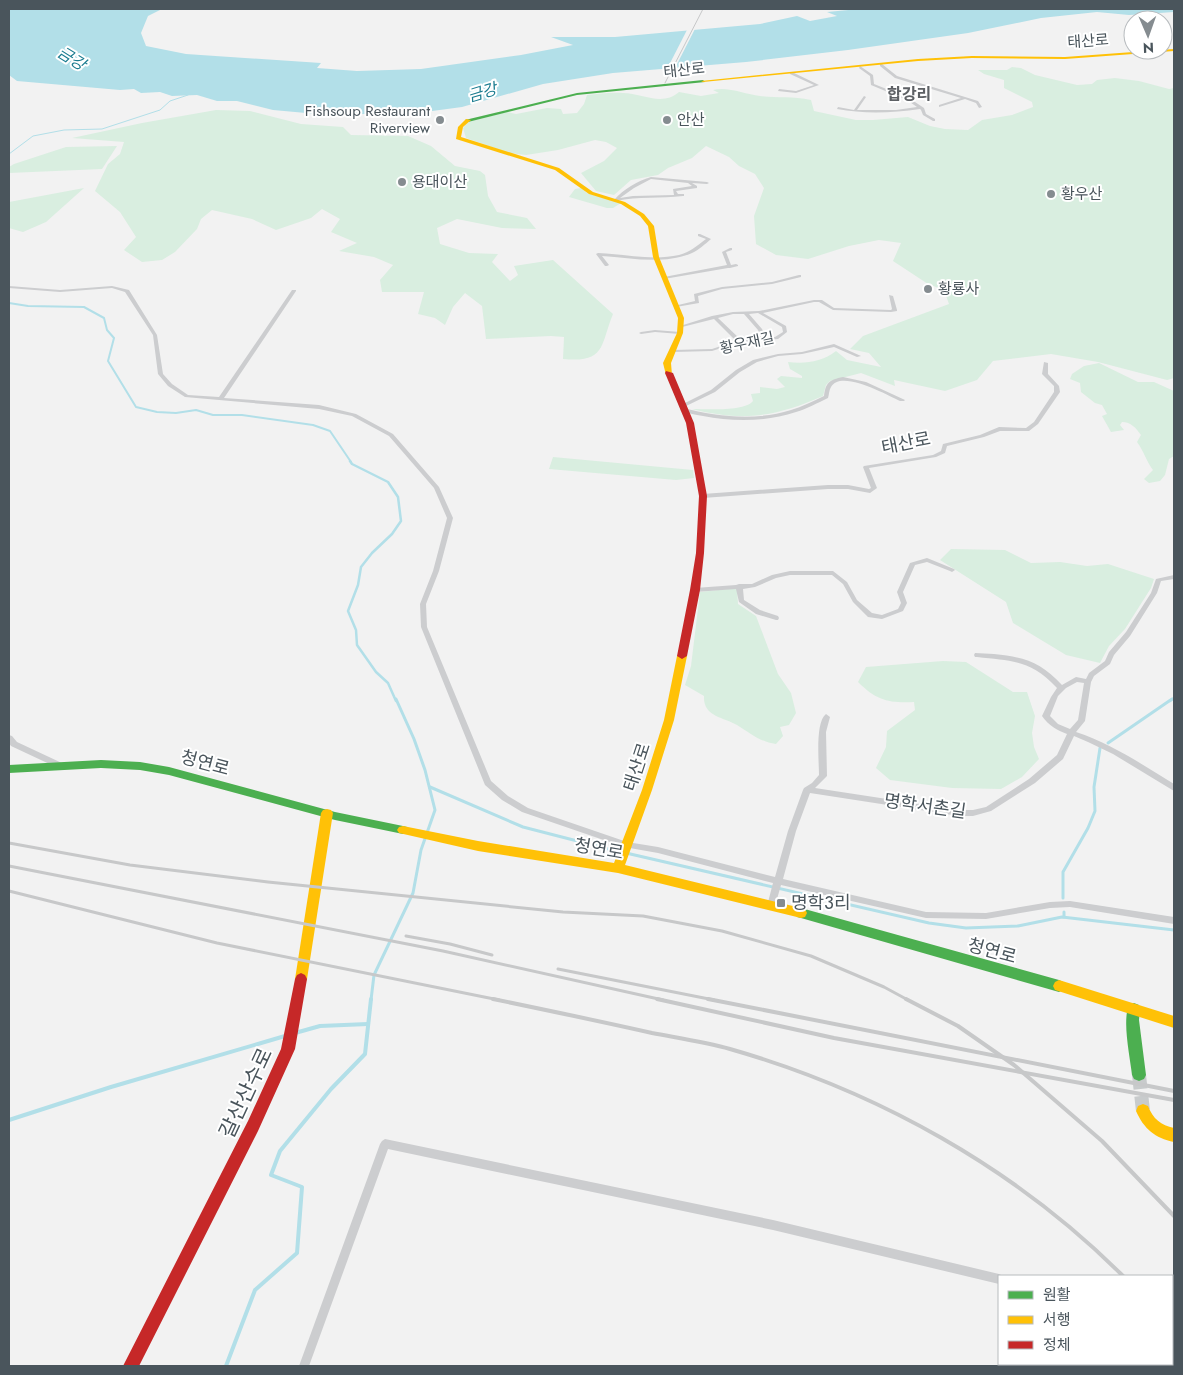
<svg xmlns="http://www.w3.org/2000/svg" width="1183" height="1375" viewBox="0 0 1183 1375" font-family="Jost,'Noto Sans KR',sans-serif">
<rect width="100%" height="100%" fill="#f2f2f2"/>
<g fill="#d9eee0">
<path d="M1012,67L1021,68L1035,75L1077,85L1092,84L1097,80L1115,78L1139,81L1169,89L1174,88V378L1167,380L1098,362L1051,354L993,361L977,380L945,391L894,380L895,386L861,373L830,381L826,385L823,396C775,417 743,422 692,409C707,409 744,412 753,401L751,394L760,393V387L777,389L785,387L777,379L781,376L802,378V376L790,369L788,362C805,364 822,362 836,351L847,360L881,367L869,353L850,349L863,336L949,304L944,290L928,284L893,261L901,243L879,240L849,246L808,259L776,255L756,244L754,216L764,188L755,174L739,166L729,157L706,146L692,158L668,168L658,175L631,180L614,195L596,191L581,173L604,161L617,148L606,142L595,140L558,150L526,155L509,153L466,138L463,128L468,122L507,112L516,114L547,108L561,109L563,114L577,113L584,104L587,95C599,94 611,92 623,93C642,93 662,107 679,92L701,96L719,93L713,90C727,86 745,94 760,96C777,98 792,96 811,100L814,111L856,120H873L908,117L930,126L945,129L968,130L982,120L1012,115L1033,107L1032,102L1004,88V80L984,74L978,70H1007Z"/>
<path d="M216,110L250,111L301,124L343,127L351,135L408,136L431,146L455,166L480,171L485,175L488,196L497,212L527,218L536,229L502,228L457,219L437,228L440,244L469,253L498,254L492,262L510,281L518,275L514,266L553,260L613,314C600,346 606,363 563,359L564,337L551,336L486,339L482,306L465,293L453,307L445,325L435,318L418,314L424,292H382L380,280L393,265L374,257L339,251L357,243L331,232L340,219L322,209L311,218L276,230L252,219L212,210L201,219L197,229L175,252L162,260L142,262L124,250L136,237L120,212L95,191L108,164L120,154L124,142L72,138L142,123Z"/>
<polygon points="117,146 102,169 9,173 9,167 14,164 66,147"/>
<polygon points="84,188 46,222 23,232 9,228 9,202"/>
<polygon points="581,188 587,193 621,203 613,208 607,208 569,197 575,189"/>
<path d="M1099,363L1138,382H1154L1174,391V456L1169,459L1165,475L1160,481L1149,483L1144,479L1153,470C1146,461 1144,451 1137,442L1141,435C1136,428 1131,422 1122,422L1120,425L1124,430L1111,432L1102,416L1107,414L1102,405L1095,403L1081,392L1080,383L1070,379L1072,374L1084,366Z"/>
<polygon points="553,457 693,470 694,478 676,480 549,469"/>
<polygon points="951,549 1005,550 1031,563 1060,562 1087,566 1108,564 1154,579 1151,588 1125,629 1109,646 1100,663 1066,655 1013,623 1006,602 940,560"/>
<path d="M737,588L738,604L756,616L778,674L791,693L796,713L789,725L780,727L783,736L776,744C760,742 750,733 737,725C724,717 703,717 704,696L685,685L691,666L700,592Z"/>
<path d="M943,661L966,662L1013,692H1027L1035,716L1032,733L1034,747L1039,759L1022,777L1001,789L952,788L890,780L876,768L886,747L887,731L915,710L914,702C889,703 877,701 858,682L866,667Z"/>
</g>
<polygon fill="#b2dfe8" points="9,9 162,9 148,16 141,33 146,46 186,54 321,63 317,68 357,71 421,69 521,55 573,45 551,37 615,37 760,24 797,16 810,21 837,16 827,12 859,9 1174,9 1174,12 1129,15 1097,12 1041,18 968,33 848,50 746,62 613,73 543,84 462,107 410,114 317,114 273,110 237,101 217,101 197,95 172,96 160,92 141,93 134,89 120,90 17,81 9,75"/>
<polygon fill="#f2f2f2" points="696,27 674,70 666,71 688,28"/>
<g fill="none" stroke-linecap="round" stroke-linejoin="round">
<polyline stroke="#b2dfe8" stroke-width="1" points="9,154 33,136 64,130 102,129 160,110 170,101 188,95"/>
<polyline stroke="#b2dfe8" stroke-width="2" points="9,303 28,306 84,307 104,318 107,330 114,338 108,361 136,407 157,412 176,413 196,410 213,415 242,415 313,425 330,431 351,462"/>
<g stroke="#b2dfe8" stroke-width="2.5">
<polyline points="350,461 352,464 388,482 398,497 401,521 392,534 372,553 361,567 358,585 348,611 356,630 357,645 376,672 388,683 396,701"/>
<polyline points="1170,701 1174,698"/>
</g>
<g stroke="#b2dfe8" stroke-width="3">
<polyline points="1108,743 1172,699"/>
<polyline points="430,787 523,827 620,852"/>
<polyline points="626,853 929,923 966,928 1018,926 1062,917 1174,930"/>
<polyline points="1063,898 1063,872 1088,828 1095,811 1094,787 1100,748"/>
<polyline points="1064,912 1064,917"/>
<polyline points="371,1000 374,975 413,893 421,850 435,810 425,770 414,739 396,699"/>
</g>
<g stroke="#b2dfe8" stroke-width="4">
<polyline points="295,1033 320,1026 368,1024"/>
<polyline points="9,1120 111,1087 285,1036"/>
<polyline points="226,1366 255,1290 297,1253 302,1187 271,1175 280,1151 331,1089 365,1054 371,999"/>
</g>
<polyline stroke="#c8cbcc" stroke-width="14" stroke-dasharray="14 7" stroke-linecap="butt" points="1139,1075 1143,1111"/>
<g fill="#cccdcf" fill-rule="evenodd">
<polygon points="880,64 882,64 897,76 978,101 982,107 979,108 976,103 965,99 939,107 939,105 961,98 895,78 880,66"/>
<path d="M860,66L873,75L874,84L909,98L924,108L926,114L935,119V121H933L923,115L921,110L920,109C892,113 864,114 837,109L838,107L854,110L864,96L866,97L857,110H896L917,107L907,100L871,85L870,76L859,68Z"/>
<polygon points="790,72 792,72 819,85 796,93 778,91 779,89 796,91 814,85 790,74"/>
<path d="M651,177L707,182L709,183L707,184L692,183L697,186V188L676,191L678,194H684V196H683C661,199 638,196 616,201L614,200C624,189 637,181 651,177ZM651,179L688,183L692,186L673,189L674,195L633,196L620,198L634,188Z"/>
<path d="M698,234H700L711,239C705,244 699,250 692,253C664,265 631,258 602,256L609,265L607,266H605L596,254L598,253C624,254 653,261 679,255C690,252 697,246 706,239L698,236Z"/>
<polygon points="730,248 732,248 732,250 726,252 731,265 736,264 738,265 738,266 730,268 728,268 664,279 662,278 664,277 727,265 722,252"/>
<polygon points="799,275 801,275 801,277 772,284 722,289 698,296 699,303 676,307 674,306 695,301 694,294 722,287 772,282"/>
<path d="M9,286L60,290L112,286L129,290L157,335L163,374L172,384L188,395L219,397L292,290H296V291L224,398L319,405L356,414L393,434L439,487L453,518L439,571L426,604L427,627L491,781L508,796L528,808L627,842L658,847L775,877L788,831L803,790L804,788L812,783L819,775C819,762 815,722 826,714L830,717L826,732L827,776L815,788L959,810H973L986,807L1029,779L1057,755L1067,734C1057,730 1049,726 1042,716L1051,697L1057,688C1031,660 1013,661 977,657H975L974,655L975,653C981,653 988,654 994,654C1024,657 1041,662 1062,685L1076,677L1086,679L1089,673L1105,661L1109,652L1126,632L1151,593L1156,579L1174,575V579L1161,581L1157,593L1130,636L1114,655L1110,664L1094,676L1091,682L1085,721L1076,732C1112,744 1143,765 1174,784V791L1113,754L1088,742L1074,736L1063,759L1035,783L991,811L973,816H959L810,793L796,831L783,879L926,912L986,913L1050,902L1070,901L1174,917V924L1070,907L1050,908L986,919L926,918L781,885L775,906L774,908L771,909L768,908L767,906L773,883L658,853L624,847L522,812L502,800L485,785L421,627L420,604L433,571L447,518L434,488L389,436L352,416L319,409L185,397L168,386L158,374L153,335L125,292L112,288L60,292L9,288ZM1077,682L1084,683L1078,720L1070,729L1058,724L1050,716L1058,696L1066,688Z"/>
<path d="M889,295L893,296L897,310V311L891,312L833,310L819,302H814L763,313L786,326L787,332L778,339L740,342L712,351L673,352L671,351L673,350L712,349L736,341L714,319L682,327L680,326L712,316L733,312L759,311L814,300H822L834,308L891,310L892,309ZM758,313L782,327L783,332L775,337H766L762,329L749,314ZM733,314H744L758,330L761,338L740,339L718,318Z"/>
<polygon points="655,330 680,332 682,333 680,334 655,332 641,334 639,333 641,332"/>
<polygon points="834,344 861,356 857,357 834,347 802,354 778,356 757,362 740,372 715,392 684,407 682,408 679,406 711,390 736,370 753,360 778,354 802,352"/>
<polygon points="1044,362 1048,363 1048,374 1059,386 1060,392 1038,424 1029,431 1000,431 984,437 947,446 945,453 936,457 869,468 877,488 870,493 848,489 828,489 703,498 700,496 703,494 828,485 848,485 869,489 871,488 863,467 864,466 933,455 941,451 943,444 980,435 999,427 1026,428 1034,422 1054,392 1054,386 1042,374"/>
<path d="M843,377L866,382L905,400L904,401H900C887,395 841,369 831,387C829,390 829,395 828,398C817,403 807,409 796,412C766,422 733,422 703,416C695,415 687,413 680,410L683,408C718,417 756,421 791,410C802,407 813,401 824,396C826,382 829,380 843,377Z"/>
<polygon points="927,558 954,569 955,570 952,572 950,571 927,562 915,565 903,592 907,603 903,611 882,619 868,617 853,602 843,584 832,575 790,575 776,578 755,587 743,589 744,600 760,610 778,616 779,618 778,620 776,620 756,614 739,602 736,589 695,592 692,590 695,588 736,585 739,584 752,584 772,575 790,571 833,571 847,582 857,600 872,613 882,615 898,609 901,603 897,592 910,563"/>
<polygon points="9,735 12,736 17,742 64,764 65,766 64,768 58,768 11,746 9,743"/>
<polygon points="385,1139 773,1220 999,1274 1003,1276 999,1276 999,1284 773,1230 388,1149 309,1366 299,1366 380,1144 382,1141"/>
<polygon points="1172,1316 1174,1317 1174,1327 1172,1326"/>
</g>
<g fill="#4caf50" fill-rule="evenodd">
<polygon points="703,80 705,82 577,95 468,122 465,120 577,93"/>
<polygon points="101,760 140,762 169,767 335,812 403,826 407,827 409,830 407,833 403,834 335,820 169,775 140,770 101,768 9,773 9,765"/>
<polygon points="801,908 1059,980 1063,982 1065,986 1063,990 1059,992 801,918 797,917 795,913 797,909"/>
<path d="M1134,1003L1139,1005L1140,1009L1139,1020L1146,1075L1144,1079L1139,1081L1134,1079L1132,1075C1130,1057 1122,1021 1129,1005Z"/>
</g>
<g fill="#ffc107" fill-rule="evenodd">
<polygon points="1174,49 1174,51 1065,59 972,58 918,61 703,82 701,81 918,59 972,56 1065,57"/>
<polygon points="466,119 471,120 463,127 461,137 559,168 593,192 625,202 644,214 654,226 659,257 684,318 683,333 671,363 672,375 666,375 663,363 677,333 678,318 653,257 648,226 640,216 621,204 589,194 555,170 456,139 458,127"/>
<polygon points="682,653 687,656 674,720 652,790 625,865 801,908 805,909 807,913 805,917 801,918 618,873 478,851 399,833 397,830 399,827 403,826 478,841 614,863 642,790 664,720 677,656"/>
<polygon points="327,809 331,810 333,813 307,979 305,983 301,985 297,983 295,979 321,813 323,810"/>
<polygon points="1059,980 1174,1016 1174,1028 1055,990 1053,986 1055,982"/>
<path d="M1143,1104L1148,1106C1153,1119 1161,1125 1174,1128V1142C1155,1138 1144,1129 1136,1111L1138,1106Z"/>
</g>
<g fill="#c62828" fill-rule="evenodd">
<polygon points="666,371 673,373 694,423 707,496 704,553 700,590 687,656 682,659 677,656 690,590 696,553 699,496 686,423 665,373"/>
<polygon points="301,973 305,975 307,979 295,1049 258,1131 139,1366 123,1366 248,1121 281,1049 295,979 297,975"/>
</g>
<polyline stroke="#c7c8c9" stroke-width="1" points="665,83 703,9"/>
<g stroke="#c7c8c9" stroke-width="3">
<polyline points="9,843 130,865 268,882 563,912 643,916 722,931 811,956 884,987 908,1000"/>
<polyline points="9,866 443,951 663,1000"/>
<polyline points="9,891 217,943 499,1000"/>
<polyline points="406,936 450,944 492,955"/>
<polyline points="558,969 714,1000"/>
</g>
<g stroke="#c7c8c9" stroke-width="4">
<path d="M493,999C546,1010 599,1021 652,1033C678,1038 705,1042 730,1049C877,1091 1015,1168 1123,1276"/>
<polyline points="657,999 834,1038 1174,1100"/>
<polyline points="708,999 1174,1091"/>
<polyline points="906,999 958,1026 1014,1065 1102,1141 1174,1216"/>
<polyline points="1172,1325 1174,1327"/>
</g>
</g>
<g fill="#858c90" stroke="#fff" stroke-width="2">
<circle cx="440" cy="120" r="5"/>
<circle cx="667" cy="120" r="5"/>
<circle cx="402" cy="182" r="5"/>
<circle cx="1051" cy="194" r="5"/>
<circle cx="928" cy="289" r="5"/>
<rect x="776" y="898" width="10" height="10" rx="2.5"/>
</g>
<g text-anchor="middle" stroke-width="4" stroke-linejoin="round" paint-order="stroke">
<g font-size="15" fill="#4a555c" stroke="#fff">
<text transform="translate(1088 41) rotate(-4)" y="5">태산로</text>
<text transform="translate(684 70) rotate(-6)" y="5">태산로</text>
<text transform="translate(747 343) rotate(-12)" y="5">황우재길</text>
</g>
<g font-size="15" fill="#4a555c" stroke="#fff" text-anchor="start">
<text x="430" y="116" text-anchor="end">Fishsoup Restaurant<tspan x="430" dy="17">Riverview</tspan></text>
<text x="677" y="125">안산</text>
<text x="412" y="187">용대이산</text>
<text x="1061" y="199">황우산</text>
<text x="938" y="294">황룡사</text>
</g>
<g font-size="16" font-style="italic" fill="#1b7c90" stroke="#fff">
<text transform="translate(72 58) rotate(32)" y="6">금강</text>
<text transform="translate(482 92) rotate(-17)" y="6">금강</text>
</g>
<g font-size="16" font-weight="bold" fill="#5e6165" stroke="#fff">
<text x="909" y="100">합강리</text>
</g>
<g font-size="18" fill="#4a555c" stroke="#fff">
<text transform="translate(906 443) rotate(-11)" y="6">태산로</text>
<text transform="translate(205 763) rotate(15)" y="6">청연로</text>
<text transform="translate(637 767) rotate(-72)" y="6">태산로</text>
<text transform="translate(925 806) rotate(8)" y="6">명학서촌길</text>
<text transform="translate(599 849) rotate(10)" y="6">청연로</text>
<text transform="translate(992 951) rotate(15)" y="6">청연로</text>
</g>
<g font-size="18" fill="#4a555c" stroke="#fff" text-anchor="start">
<text x="791" y="909">명학3리</text>
</g>
<g font-size="21" fill="#4a555c" stroke="#fff">
<text transform="translate(246 1093) rotate(-65)" y="7">갈산산수로</text>
</g>
</g>
<rect width="1183" height="1375" fill="none" stroke="#4a555c" stroke-width="20"/>
<rect x="998" y="1275" width="175" height="90" fill="#ffffff" stroke="#b7bbbe"/>
<rect x="1008" y="1291" width="25" height="8" fill="#4caf50" stroke="#b7bbbe"/>
<text x="1043" y="1300" font-size="15" fill="#4a555c">원활</text>
<rect x="1008" y="1316" width="25" height="8" fill="#ffc107" stroke="#b7bbbe"/>
<text x="1043" y="1325" font-size="15" fill="#4a555c">서행</text>
<rect x="1008" y="1341" width="25" height="8" fill="#c62828" stroke="#b7bbbe"/>
<text x="1043" y="1350" font-size="15" fill="#4a555c">정체</text>
<g transform="translate(1148 35) rotate(178)"><circle r="24" fill="#ffffff" stroke="#b7bbbe"/>
<path d="M0-4L9 19L0 12L-9 19Z" fill="#858c90"/>
<text y="-8" font-size="14" font-weight="bold" text-anchor="middle" fill="#4a555c">N</text>
</g>
</svg>
